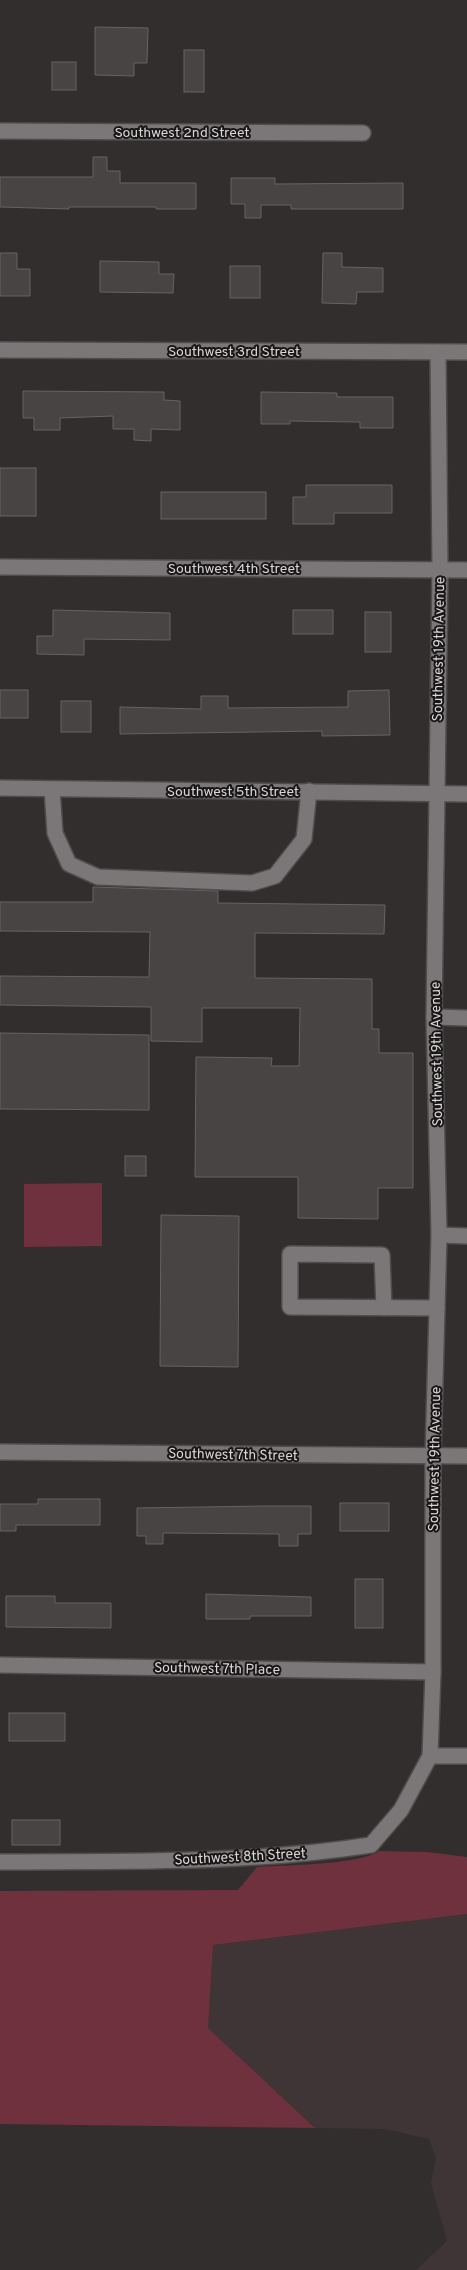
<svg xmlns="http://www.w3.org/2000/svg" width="467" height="2270" viewBox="0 0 467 2270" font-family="Overpass,sans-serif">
<rect width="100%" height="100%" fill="#322e2e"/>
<polygon fill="#403536" points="467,1914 467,2270 416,2270 447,2241 431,2183 436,2158 429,2139 385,2129 315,2128 208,2028 213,1945"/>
<g fill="#6f313d">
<polygon points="102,1183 102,1246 24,1247 24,1184"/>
<path d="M379,1851L427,1852L467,1857V1914L213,1945L208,2028L315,2128L0,2124V1891L238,1890L257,1867C284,1865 360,1865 379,1851Z"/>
</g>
<g fill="#484444" stroke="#686263">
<polygon points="95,27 148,28 147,63 134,63 134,76 95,75"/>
<rect x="184" y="50" width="20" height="42"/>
<rect x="52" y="62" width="24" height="28"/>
<polygon points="93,157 107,157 107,171 120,171 120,183 196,183 196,209 156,209 156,207 69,207 69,209 0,207 0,177 93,177"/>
<polygon points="231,178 275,178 275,184 403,183 403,209 291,209 291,205 261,205 261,218 245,218 245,204 231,204"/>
<polygon points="0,253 17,253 17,269 30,269 30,296 0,296"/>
<polygon points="323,253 342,253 342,267 383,268 383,292 357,292 356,304 322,303"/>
<polygon points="100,261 159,262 159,274 174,274 173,293 100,292"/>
<rect x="230" y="266" width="30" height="32"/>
<polygon points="23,391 164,392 164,400 180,401 180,430 151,429 151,441 134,440 134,429 113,429 113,416 60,418 60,430 34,430 34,418 23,418"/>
<polygon points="261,392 337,393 337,397 393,397 393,428 360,428 360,422 290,421 290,424 261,424"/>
<rect x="0" y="468" width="36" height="48"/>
<polygon points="306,485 392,485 392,513 334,513 334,524 293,524 293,497 306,497"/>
<rect x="161" y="492" width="105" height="27"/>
<polygon points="53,610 170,613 170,640 84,639 84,655 37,654 37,636 53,636"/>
<rect x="293" y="610" width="40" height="24"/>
<rect x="365" y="612" width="26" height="40"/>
<rect x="0" y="690" width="28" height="28"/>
<polygon points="389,690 390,735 322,736 322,731 120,734 120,707 201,709 201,696 228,696 228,708 348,707 348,691"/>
<rect x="61" y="701" width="30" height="31"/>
<polygon points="93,887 218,891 218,903 385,905 384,934 255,933 255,978 372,979 372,1029 379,1029 379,1053 413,1053 413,1188 378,1188 378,1219 298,1218 298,1177 195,1177 196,1057 272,1058 271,1066 299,1066 300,1008 202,1008 202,1042 151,1041 151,1007 0,1005 0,976 149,977 150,932 0,931 0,902 93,902"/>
<polygon points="0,1033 149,1035 149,1110 0,1109"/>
<rect x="125" y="1156" width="21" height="20"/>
<polygon points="161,1215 239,1216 238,1367 160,1366"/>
<polygon points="38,1499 100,1499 100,1525 16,1525 16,1531 0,1531 0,1504 38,1504"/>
<rect x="340" y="1503" width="49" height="28"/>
<polygon points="264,1506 311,1506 311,1534 298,1534 298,1546 279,1546 279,1534 163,1533 163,1544 146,1544 146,1536 137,1536 137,1508"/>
<rect x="355" y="1579" width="28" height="49"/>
<polygon points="206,1594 311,1597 311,1616 250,1616 250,1619 206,1619"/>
<polygon points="6,1596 55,1596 55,1603 111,1603 111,1628 6,1627"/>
<rect x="9" y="1713" width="56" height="28"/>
<rect x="12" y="1820" width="48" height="25"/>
</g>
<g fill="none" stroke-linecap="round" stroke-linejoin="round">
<g stroke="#504c4c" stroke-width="18">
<g id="minor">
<polyline points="0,131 363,133"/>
<polyline points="0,350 467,352"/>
<polyline points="0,567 467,570"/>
<polyline points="0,788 467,794"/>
<polyline points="52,789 55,833 69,864 98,877 252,883 275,876 304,839 309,791"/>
<polyline points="434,1017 467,1018"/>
<polyline points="439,1235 467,1236"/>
<polyline points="384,1308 382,1255 290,1254 290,1307 437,1308"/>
<polyline points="0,1452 467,1456"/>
<polyline points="0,1665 433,1672"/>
<polyline points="430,1756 467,1756"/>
<path d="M0,1862C124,1861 248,1864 371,1845L401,1810L430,1756L433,1672V1456L439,1235L434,1017L440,569L438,352"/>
</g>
</g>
<use href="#minor" stroke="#7b7677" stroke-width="15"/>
</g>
<g text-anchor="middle" stroke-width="4" stroke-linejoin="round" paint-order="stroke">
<g font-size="14" fill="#dad7d7" stroke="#181617">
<text x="182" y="137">Southwest 2nd Street</text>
<text x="234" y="356">Southwest 3rd Street</text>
<text x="234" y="573">Southwest 4th Street</text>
<text transform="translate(438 649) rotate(-89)" y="5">Southwest 19th Avenue</text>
<text x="233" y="796">Southwest 5th Street</text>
<text transform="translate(436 1054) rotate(-91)" y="5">Southwest 19th Avenue</text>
<text transform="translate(233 1454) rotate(1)" y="5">Southwest 7th Street</text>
<text transform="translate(434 1459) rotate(-89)" y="5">Southwest 19th Avenue</text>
<text transform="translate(217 1668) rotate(1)" y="5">Southwest 7th Place</text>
<text transform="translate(240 1856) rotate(-3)" y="5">Southwest 8th Street</text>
</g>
</g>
</svg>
